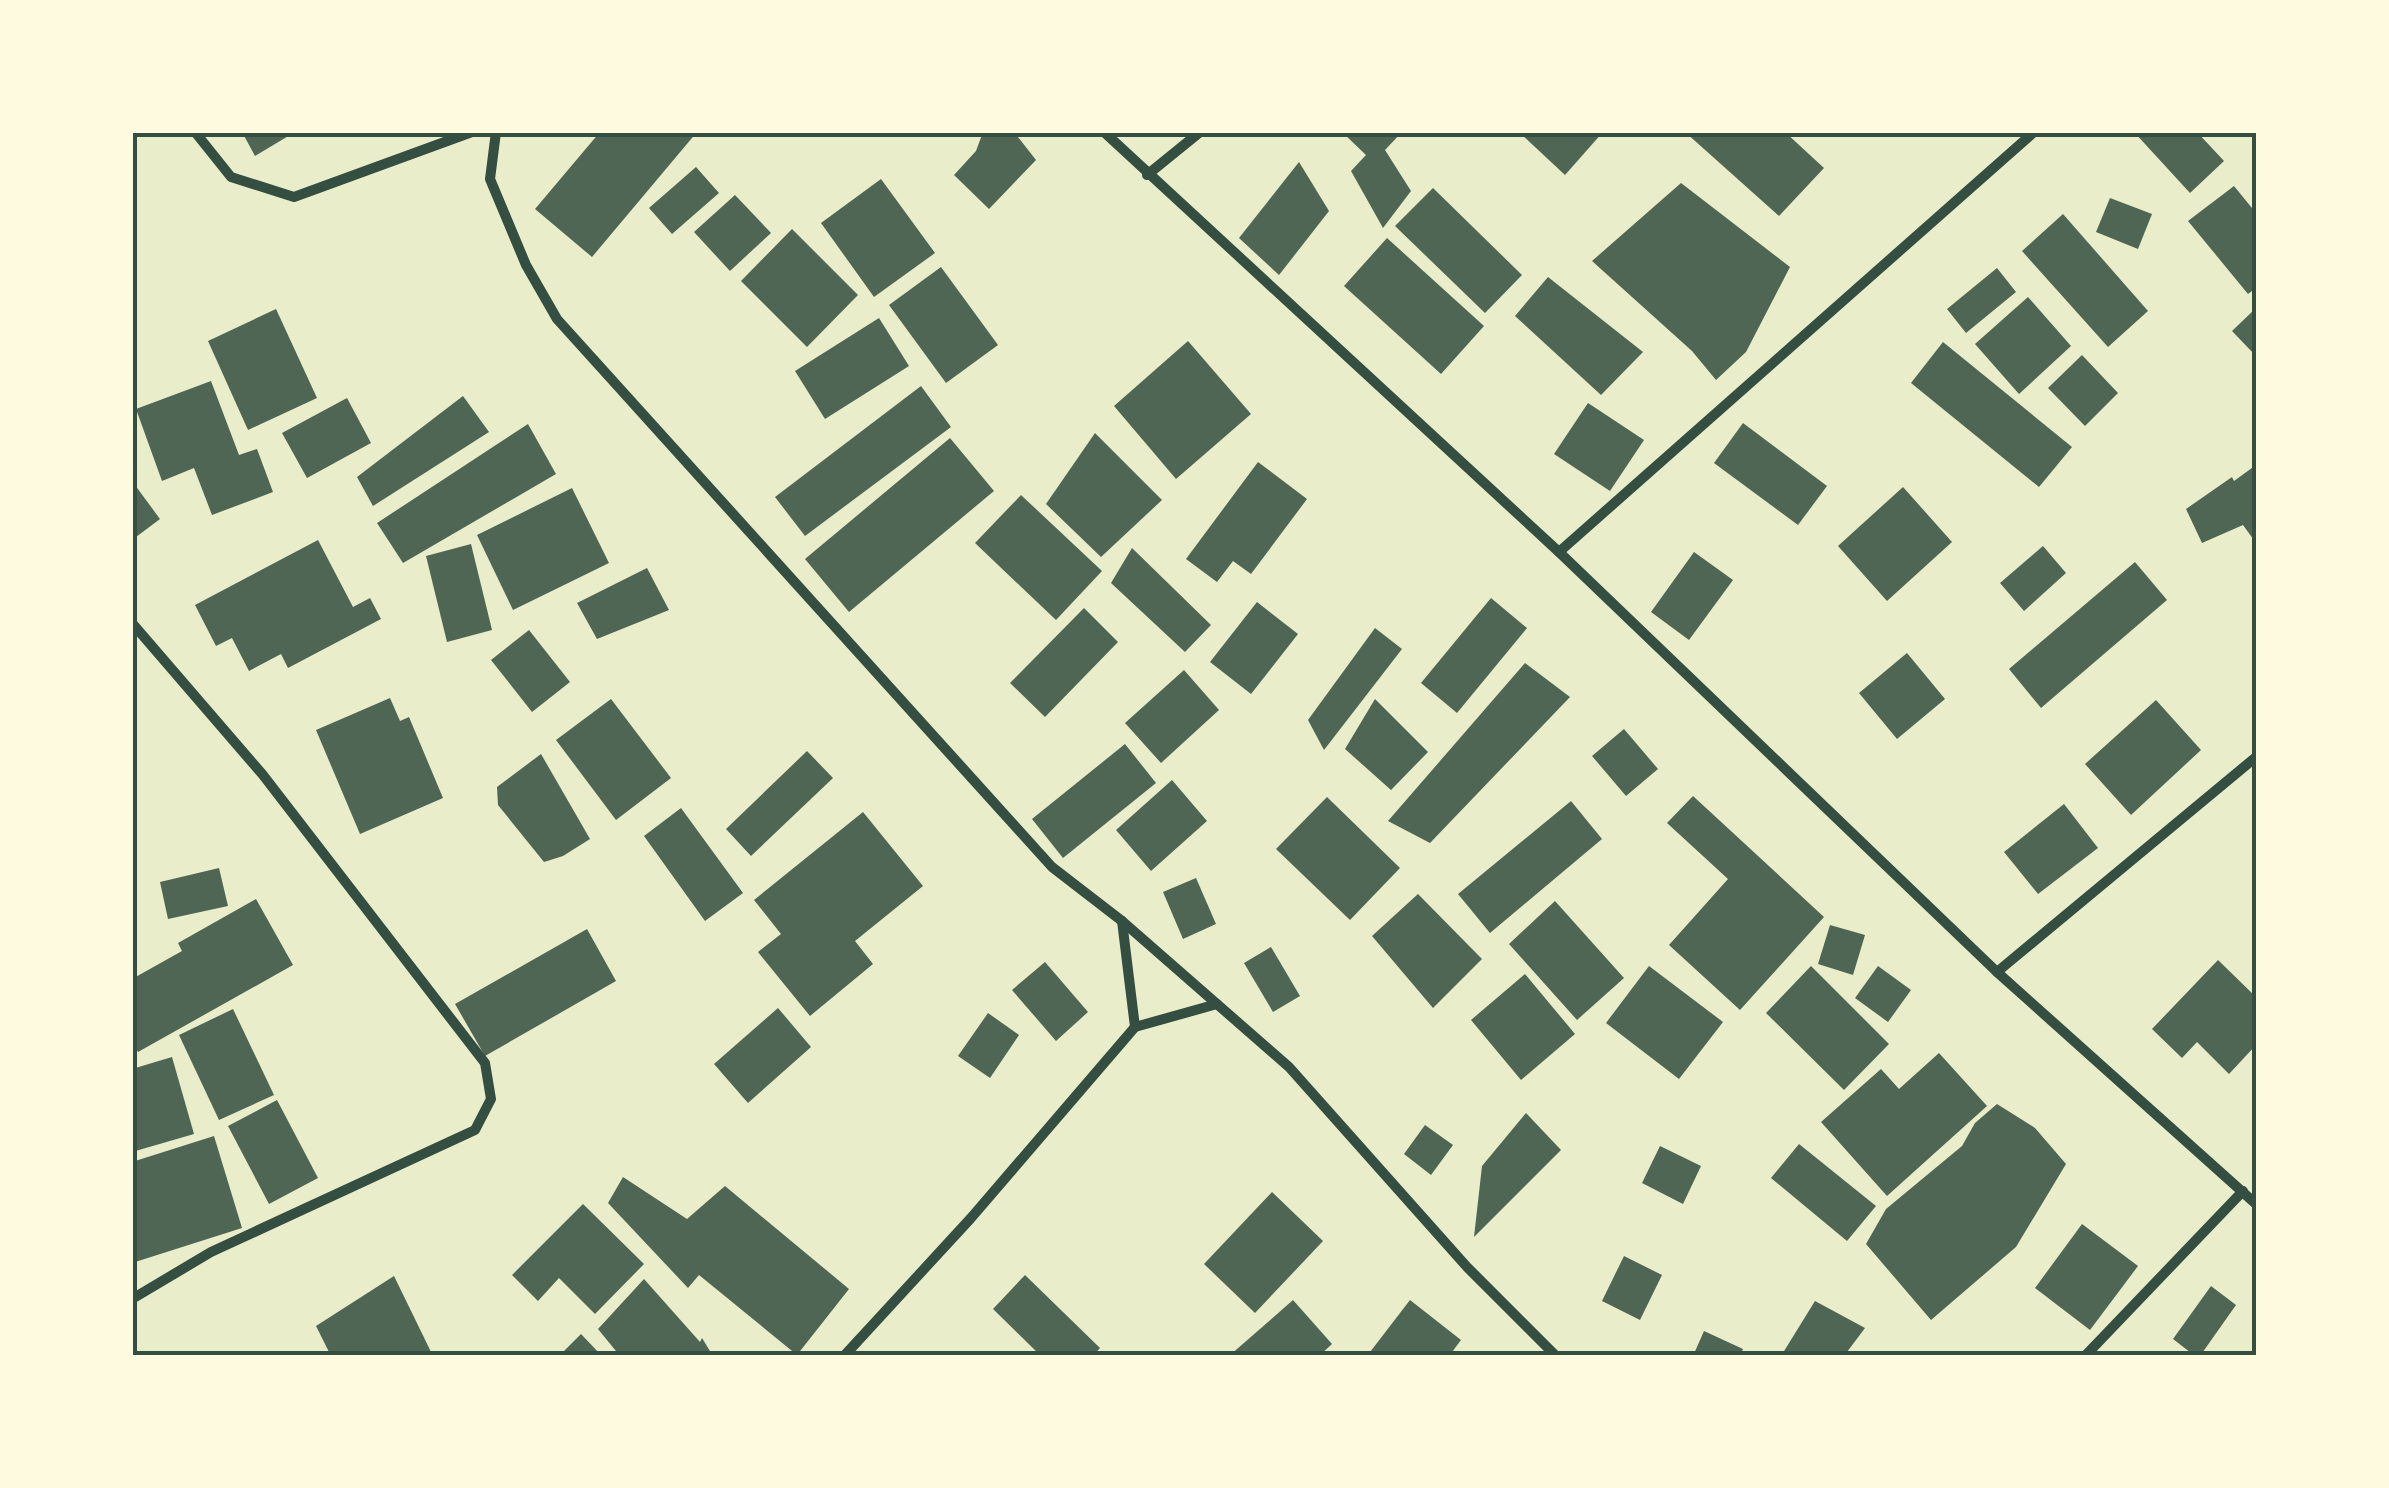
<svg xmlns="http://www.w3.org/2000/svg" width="2389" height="1488" viewBox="0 0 2389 1488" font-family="Barlow,sans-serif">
<rect width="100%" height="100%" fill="#e9edc9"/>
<g fill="#4f6655">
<polygon points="242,132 295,132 255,156"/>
<polygon points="600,132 697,132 592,257 535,209"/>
<polygon points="983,132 1014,132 1036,160 989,209 954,175 976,151"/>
<polygon points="1342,132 1402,132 1385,150 1411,191 1383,228 1351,171 1366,155"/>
<polygon points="1519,132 1603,132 1565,175"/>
<polygon points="1685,132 1785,132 1824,168 1779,216"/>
<polygon points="2134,132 2197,132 2224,161 2190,193"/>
<polygon points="1299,162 1329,211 1279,275 1239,238"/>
<polygon points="696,167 719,193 672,234 649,208"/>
<polygon points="881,179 935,253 874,297 821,223"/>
<polygon points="1681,183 1790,267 1746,352 1716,380 1692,351 1592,261"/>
<polygon points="2234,186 2256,213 2256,288 2248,294 2188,221"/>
<polygon points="1433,188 1522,275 1485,313 1395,226"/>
<polygon points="735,195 771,233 730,271 694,232"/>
<polygon points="2110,198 2152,214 2138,249 2096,232"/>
<polygon points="2063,214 2148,311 2108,347 2022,251"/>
<polygon points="792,229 858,295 807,347 741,281"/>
<polygon points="1387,238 1484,326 1441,374 1344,286"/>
<polygon points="941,267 998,345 946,383 889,305"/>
<polygon points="1997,268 2016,292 1966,333 1947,309"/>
<polygon points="1548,277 1643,352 1601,395 1515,316"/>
<polygon points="2028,297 2071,346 2019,394 1975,344"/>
<polygon points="2256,308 2256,356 2232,331"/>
<polygon points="276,309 317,398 248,430 208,341"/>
<polygon points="879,318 909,366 825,419 795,371"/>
<polygon points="1188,341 1251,414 1176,479 1114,406"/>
<polygon points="1943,342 2072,447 2039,487 1911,383"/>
<polygon points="2082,355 2118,393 2085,426 2048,388"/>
<polygon points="211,381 239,455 257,449 273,492 212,515 194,468 162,481 136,409"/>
<polygon points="921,386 951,427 805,536 775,497"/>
<polygon points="463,396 489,432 373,506 357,477"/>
<polygon points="347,398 371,443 307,478 282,433"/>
<polygon points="1588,403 1644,440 1610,491 1554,454"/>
<polygon points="1743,423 1827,486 1798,525 1714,463"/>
<polygon points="528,424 556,474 403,563 377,523"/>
<polygon points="1095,433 1162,500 1101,557 1046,504"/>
<polygon points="950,438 994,491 849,612 805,559"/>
<polygon points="1258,462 1307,499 1251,574 1233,561 1217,582 1186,559"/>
<polygon points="2256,465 2256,543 2243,525 2202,543 2186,509 2232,477 2234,481"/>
<polygon points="132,481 160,519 132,540"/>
<polygon points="1903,487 1952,542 1887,601 1838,546"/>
<polygon points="572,488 609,563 513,610 477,535"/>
<polygon points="1021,495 1102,571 1056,620 975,543"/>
<polygon points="318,540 353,607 370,598 381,619 288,668 281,654 249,671 232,638 216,646 195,605"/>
<polygon points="471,544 492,630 447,642 426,556"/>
<polygon points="2043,546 2066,573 2024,611 2000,583"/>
<polygon points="1132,548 1211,625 1185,652 1111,583"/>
<polygon points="1694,552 1733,580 1689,640 1651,612"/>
<polygon points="2135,562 2167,600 2041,708 2009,669"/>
<polygon points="647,568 669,610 597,639 577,603"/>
<polygon points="1491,598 1527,628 1457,713 1421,683"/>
<polygon points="1257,602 1298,634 1251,694 1210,662"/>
<polygon points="1084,608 1118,642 1045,717 1010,683"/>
<polygon points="1375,628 1402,649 1324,750 1308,720"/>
<polygon points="529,630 570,682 532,712 491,660"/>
<polygon points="1907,653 1945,699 1897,739 1859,693"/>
<polygon points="1525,663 1570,697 1430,843 1388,821"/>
<polygon points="1184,670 1219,710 1161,763 1125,723"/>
<polygon points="390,698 400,721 409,717 443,798 360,834 316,730"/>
<polygon points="611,699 671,778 616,820 556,740"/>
<polygon points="1375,699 1428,752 1391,790 1345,749"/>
<polygon points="2156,700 2201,750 2131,815 2085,764"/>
<polygon points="1624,729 1658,769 1626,796 1592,756"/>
<polygon points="1125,744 1156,783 1063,858 1032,819"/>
<polygon points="807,751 833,778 751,856 726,829"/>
<polygon points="541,754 590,839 563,856 544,862 498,805 497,787"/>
<polygon points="1172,780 1207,821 1151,871 1116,830"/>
<polygon points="1693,796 1824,917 1740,1010 1669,945 1728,879 1667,823"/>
<polygon points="1327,797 1400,868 1350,920 1276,849"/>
<polygon points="1571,801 1602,839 1490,933 1458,894"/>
<polygon points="2064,804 2098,848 2038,894 2004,852"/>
<polygon points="681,808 743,893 705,921 644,836"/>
<polygon points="863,812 923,886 855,941 873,964 810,1016 758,952 781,934 754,900"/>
<polygon points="219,868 228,906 168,919 160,882"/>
<polygon points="1196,878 1216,924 1183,939 1163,892"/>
<polygon points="1418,894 1482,959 1433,1008 1372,936"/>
<polygon points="256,899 293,965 138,1052 132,1042 132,979 182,951 178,943"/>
<polygon points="1555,901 1624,978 1577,1020 1509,944"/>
<polygon points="1830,925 1865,935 1853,975 1818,964"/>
<polygon points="587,929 616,981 485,1056 455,1004"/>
<polygon points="1271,947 1300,996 1273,1012 1244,963"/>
<polygon points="2218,960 2256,997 2256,1045 2229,1074 2197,1042 2182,1058 2152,1029"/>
<polygon points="1045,962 1088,1012 1056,1041 1012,990"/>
<polygon points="1649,966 1723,1022 1679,1079 1606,1023"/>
<polygon points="1811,966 1889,1044 1844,1090 1766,1013"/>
<polygon points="1878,966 1911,990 1888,1022 1855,998"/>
<polygon points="1525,974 1575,1034 1521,1080 1471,1020"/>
<polygon points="778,1008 811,1047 748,1103 714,1064"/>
<polygon points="233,1009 274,1095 219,1120 179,1035"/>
<polygon points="988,1013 1019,1035 990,1078 958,1056"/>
<polygon points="1939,1053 1987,1106 1887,1196 1821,1122 1881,1069 1899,1089"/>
<polygon points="172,1057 194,1134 132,1152 132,1069"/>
<polygon points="277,1100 318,1178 269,1204 228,1126"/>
<polygon points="1997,1104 2035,1128 2066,1164 2016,1247 1931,1320 1866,1244 1886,1209 1962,1146 1975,1123"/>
<polygon points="1526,1113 1561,1150 1474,1237 1482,1166"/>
<polygon points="1425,1125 1453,1145 1431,1175 1404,1154"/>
<polygon points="214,1136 242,1228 132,1263 132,1162"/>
<polygon points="1799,1144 1876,1206 1847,1241 1771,1178"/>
<polygon points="1660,1146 1701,1166 1683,1204 1642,1183"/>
<polygon points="623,1177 687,1219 725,1186 849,1289 797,1355 699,1275 688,1288 608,1203"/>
<polygon points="1272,1192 1323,1241 1255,1313 1204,1264"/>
<polygon points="583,1204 644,1264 595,1314 559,1278 538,1301 512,1275"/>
<polygon points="2082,1224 2138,1266 2090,1330 2035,1288"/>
<polygon points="1624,1256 1662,1275 1640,1320 1602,1301"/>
<polygon points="1025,1275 1100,1348 1093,1356 1041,1356 993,1309"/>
<polygon points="394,1276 433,1356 331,1356 316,1326"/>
<polygon points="644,1279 700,1342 702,1338 713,1356 620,1356 598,1329"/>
<polygon points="2211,1286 2236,1305 2200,1356 2195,1356 2173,1339"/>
<polygon points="1293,1300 1332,1344 1319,1356 1229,1356"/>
<polygon points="1410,1300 1461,1340 1449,1356 1367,1356"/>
<polygon points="1815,1301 1865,1328 1844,1356 1781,1356"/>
<polygon points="1704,1331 1743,1349 1740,1356 1693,1356"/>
<polygon points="581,1334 602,1356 559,1356"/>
</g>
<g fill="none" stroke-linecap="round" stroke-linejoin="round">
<g stroke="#344e41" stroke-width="10">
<polyline points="195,132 231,177 294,197 472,132"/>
<polyline points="496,132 490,179 526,265 557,319 1052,867 1122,921 1289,1067 1467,1267 1556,1356"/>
<polyline points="1104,132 1559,552 1997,972 2256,1204"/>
<polyline points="1147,175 1200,132"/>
<polyline points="1559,552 2034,132"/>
<polyline points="132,623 263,775 485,1063 491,1099 475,1130 211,1252 132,1299"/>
<polyline points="1997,972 2256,757"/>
<polyline points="1135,1027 1217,1004"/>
<polyline points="844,1356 971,1218 1135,1027 1122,921"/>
<polyline points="2085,1356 2243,1191"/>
</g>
</g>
<rect width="2389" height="1488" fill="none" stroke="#fefae0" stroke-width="270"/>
<rect x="135" y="135" width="2119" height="1218" fill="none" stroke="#344e41" stroke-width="4"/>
</svg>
